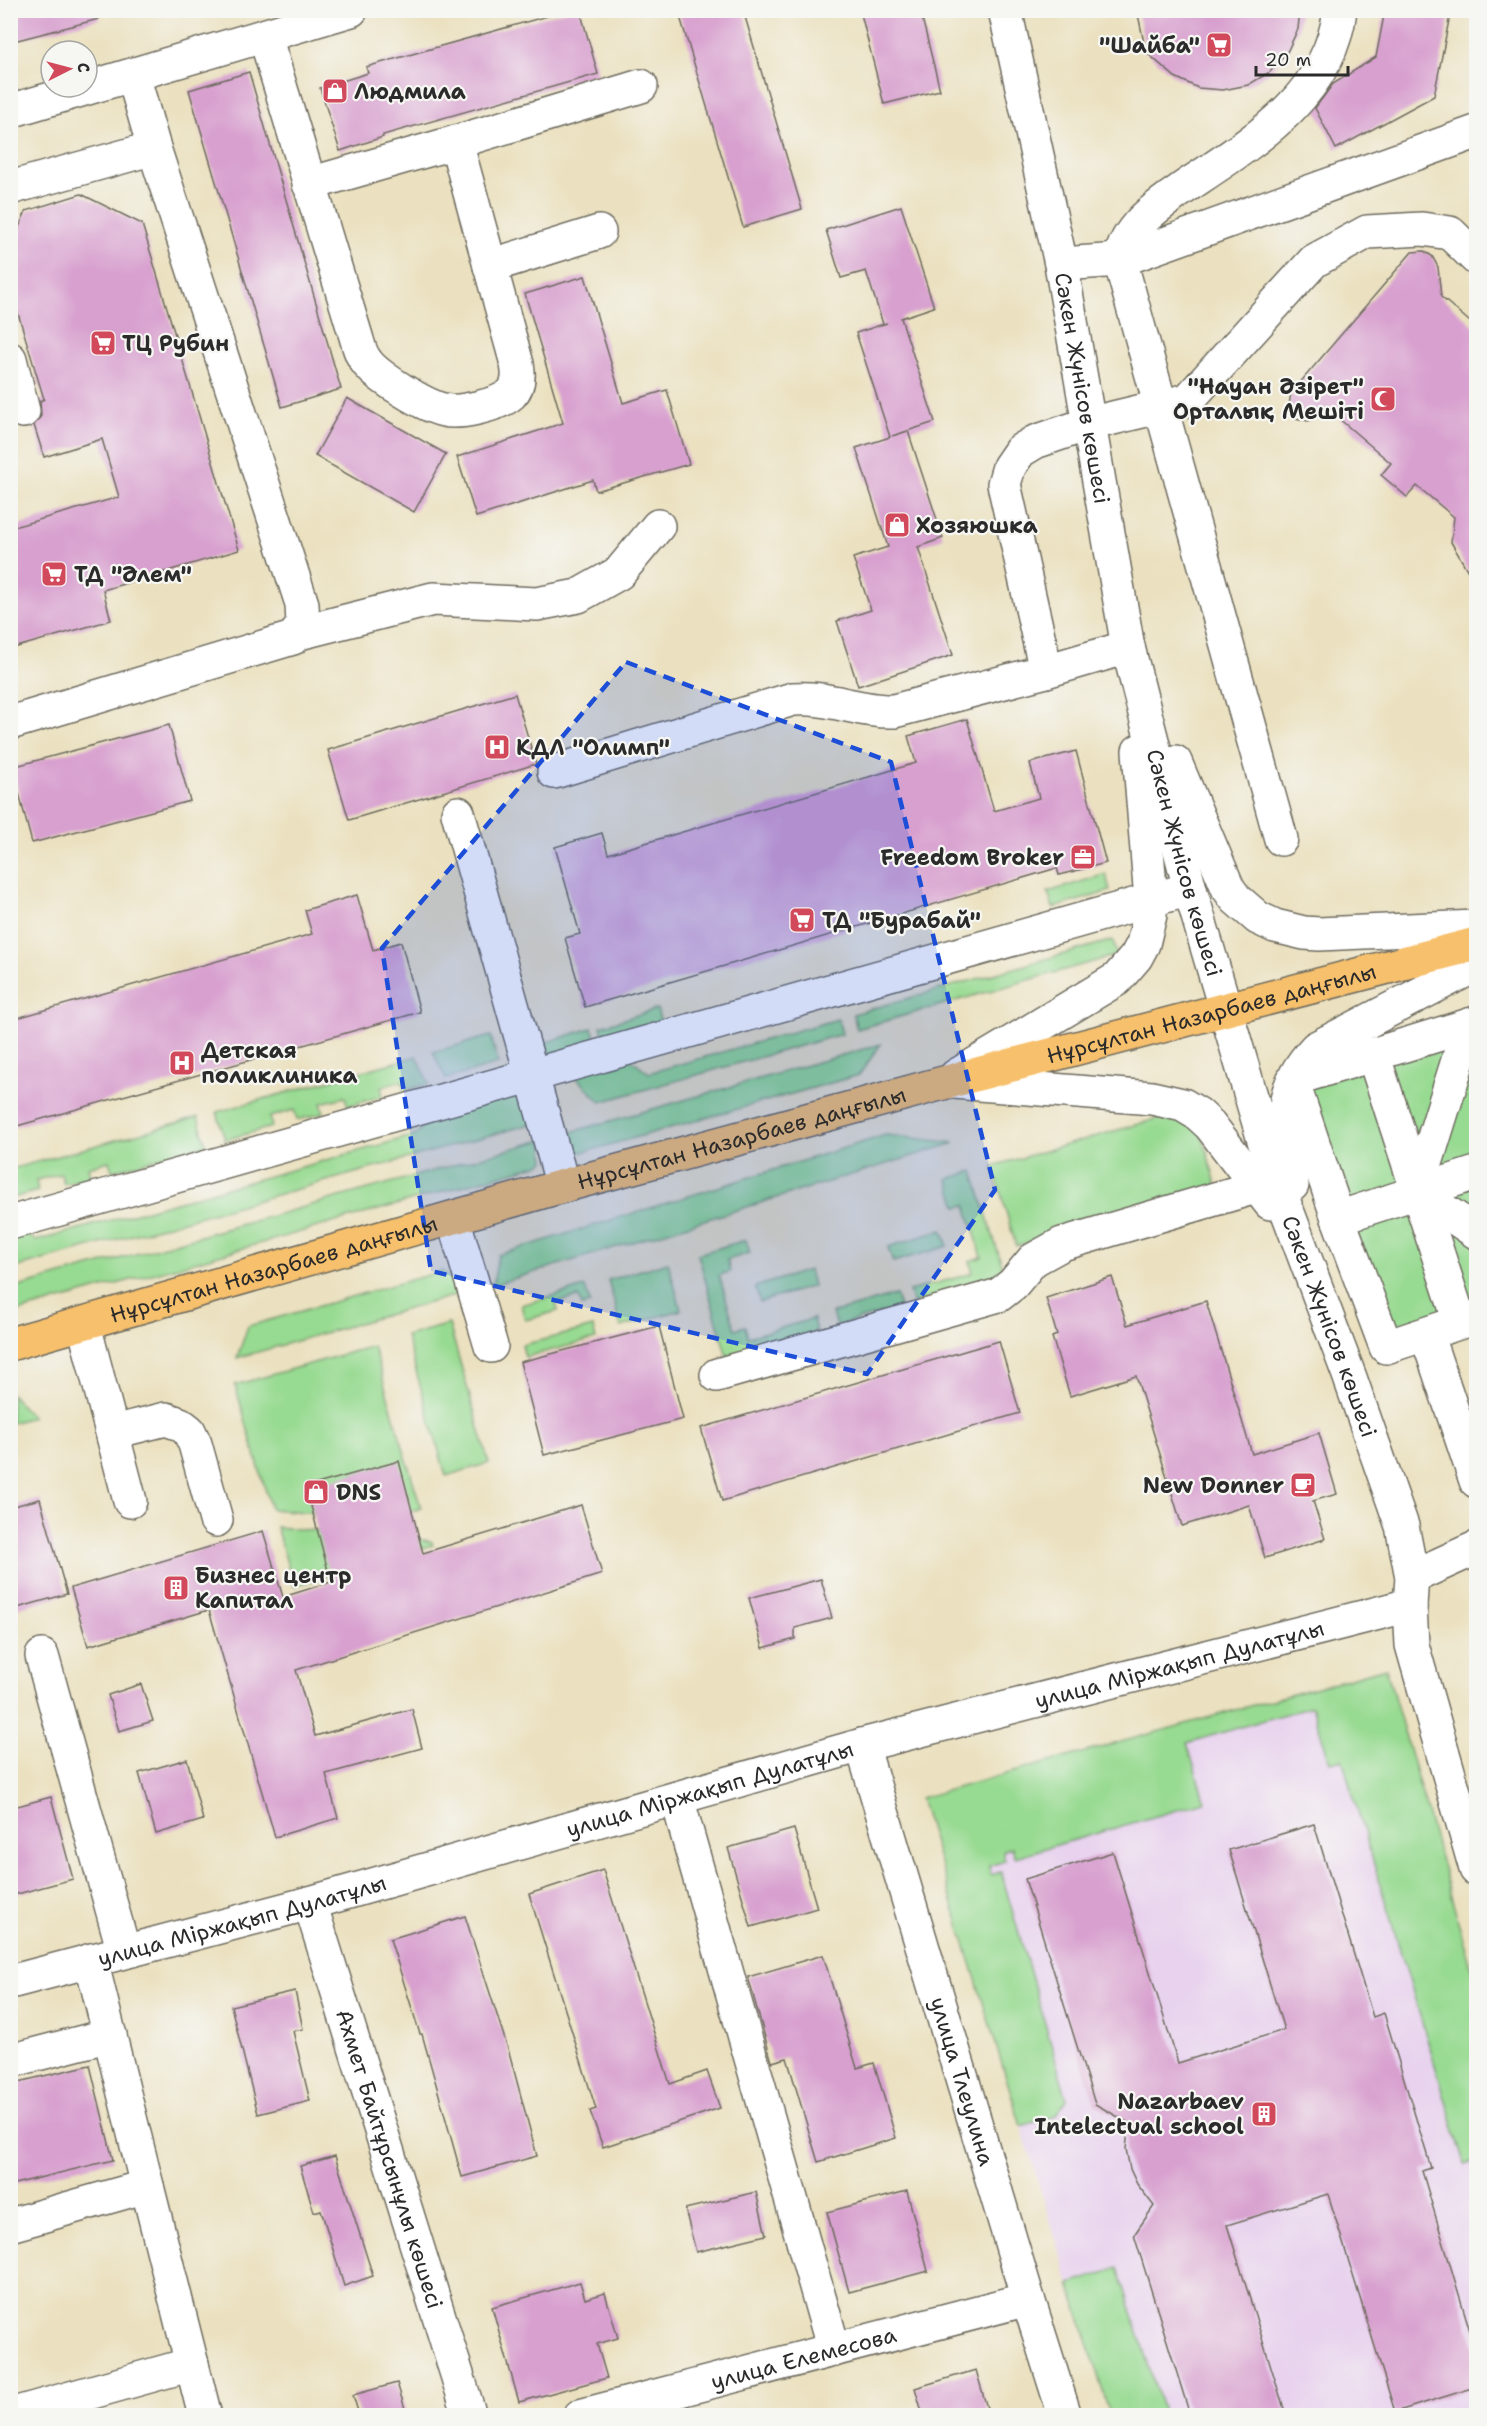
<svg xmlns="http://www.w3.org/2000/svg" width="1487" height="2426" viewBox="0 0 1487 2426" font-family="'Shantell Sans',sans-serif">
<rect width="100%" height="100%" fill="#f6f6f2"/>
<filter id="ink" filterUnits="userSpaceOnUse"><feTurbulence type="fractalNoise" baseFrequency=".0167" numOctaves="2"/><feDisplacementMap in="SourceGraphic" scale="12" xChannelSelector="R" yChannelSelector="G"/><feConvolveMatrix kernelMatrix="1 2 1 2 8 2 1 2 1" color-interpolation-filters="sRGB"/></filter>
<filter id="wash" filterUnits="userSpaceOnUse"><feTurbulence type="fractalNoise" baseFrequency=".008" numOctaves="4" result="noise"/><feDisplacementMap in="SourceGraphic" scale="24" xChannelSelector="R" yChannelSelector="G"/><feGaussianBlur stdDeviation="1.35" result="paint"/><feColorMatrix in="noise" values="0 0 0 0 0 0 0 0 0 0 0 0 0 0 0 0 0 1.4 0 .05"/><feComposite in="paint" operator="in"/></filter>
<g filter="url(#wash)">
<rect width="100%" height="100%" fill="#ebe1c0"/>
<polygon fill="#e8d2ee" points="1386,1668 1476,1984 1476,2415 1110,2415 920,1798"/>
<g fill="#97da91" stroke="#61825e" stroke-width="1.5">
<polygon points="1106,874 1110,891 1053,908 1048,892"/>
<polygon points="1113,940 1117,955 857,1029 853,1014"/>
<polygon points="657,1009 661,1023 605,1039 601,1026"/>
<polygon points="838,1019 842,1034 601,1102 571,1072 627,1056 649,1073"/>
<polygon points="592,1028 597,1042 549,1056 544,1043"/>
<polygon points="1461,1033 1416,1167 1383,1056"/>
<polygon points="491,1036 498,1064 446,1079 433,1052"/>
<polygon points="881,1044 859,1075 584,1152 577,1152 572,1146 568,1133"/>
<polygon points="1470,1051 1476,1071 1476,1160 1428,1178"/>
<polygon points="417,1056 429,1084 404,1090 402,1081 381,1087 383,1096 348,1106 345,1097 321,1103 324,1113 297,1120 294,1110 270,1117 272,1127 225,1140 217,1112"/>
<polygon points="1368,1060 1408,1185 1340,1206 1304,1091"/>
<polygon points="515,1091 534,1107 538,1122 11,1269 11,1231 20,1229 36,1241 416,1135 432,1115"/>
<polygon points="1194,1108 1217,1187 1016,1246 993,1166"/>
<polygon points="198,1117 206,1145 112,1171 109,1161 88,1167 90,1177 64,1184 61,1174 36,1180 38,1191 12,1198 11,1169"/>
<polygon points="886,1135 955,1143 493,1285 498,1255"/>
<polygon points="543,1140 545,1161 537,1165 11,1314 11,1289"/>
<polygon points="973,1171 1006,1278 913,1304 909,1291 973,1273 970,1261 982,1257 966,1205 957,1207 948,1179"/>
<polygon points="1476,1184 1476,1226 1434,1199"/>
<polygon points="1414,1205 1453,1314 1389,1337 1350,1228"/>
<polygon points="1433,1213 1476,1240 1476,1305 1467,1308"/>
<polygon points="942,1230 948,1246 893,1262 888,1247"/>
<polygon points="746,1240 750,1253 727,1260 730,1272 719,1275 735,1329 745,1326 748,1337 813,1319 816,1332 727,1357 698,1254"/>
<polygon points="668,1262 681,1310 621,1327 608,1280"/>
<polygon points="809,1270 813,1286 760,1302 755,1287"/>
<polygon points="442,1271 453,1279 460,1294 237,1358 248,1326"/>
<polygon points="585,1287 590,1303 582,1306 578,1297 556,1303 558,1311 525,1320 521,1305"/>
<polygon points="896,1295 900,1308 836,1326 832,1313"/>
<polygon points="449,1324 489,1463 446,1476 406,1336"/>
<polygon points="593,1327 596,1339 525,1357 522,1345"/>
<polygon points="373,1346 421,1508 387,1519 271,1509 235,1385"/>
<polygon points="11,1394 32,1417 11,1423"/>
<polygon points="276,1527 431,1541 433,1545 294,1586"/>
<polygon points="1386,1668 1476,1984 1476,2161 1465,2164 1342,1759 1330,1762 1312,1706 1187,1743 1205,1802 1015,1857 1012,1847 1003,1851 1005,1861 989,1866 991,1875 1001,1872 1067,2099 1055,2116 1021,2126 920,1798"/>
<polygon points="1118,2268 1164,2415 1110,2415 1070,2284"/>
</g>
<g id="blocks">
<g fill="#d8a0cf">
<polygon points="10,10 98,10 99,19 10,42"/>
<polygon points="569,10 580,10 598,74 383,135 383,137 340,151 320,88 368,73 366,67"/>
<polygon points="678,10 743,10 802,209 743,227"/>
<polygon points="860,10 920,10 940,90 884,104"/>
<polygon points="1137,10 1300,10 1298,29 1287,52 1270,72 1248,85 1223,90 1198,88 1175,77 1146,52"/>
<polygon points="1385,10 1451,10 1434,96 1336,149 1315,108 1333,84 1376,57"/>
<polygon points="249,72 341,389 282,407 189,90"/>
<polygon points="81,194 142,224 239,550 103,590 111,620 10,649 10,528 119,497 102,439 44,457 34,425 41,416 40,401 44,399 10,287 10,248 26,211"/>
<polygon points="901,206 934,307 901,318 935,422 892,436 908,431 943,538 918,547 953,655 858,686 837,621 871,610 853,558 888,547 856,448 890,437 856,333 887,323 883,324 866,271 841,278 826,230"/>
<polygon points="1424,251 1432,256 1438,267 1441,297 1476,327 1476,585 1451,542 1454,517 1417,486 1407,497 1381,475 1391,463 1331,412 1308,421 1296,418 1289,405 1291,393 1412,252"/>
<polygon points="585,276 623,403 667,390 689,464 596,491 593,480 476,517 457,457 563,423 525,294"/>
<polygon points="347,398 446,454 414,512 315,456"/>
<polygon points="515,694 536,764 349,820 328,750"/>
<polygon points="967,719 994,811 1039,798 1030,763 1076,751 1106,863 1059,875 1057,868 585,1007 565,938 580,934 555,847 602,833 608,854 916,763 908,736"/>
<polygon points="169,725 190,801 32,843 12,767"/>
<polygon points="357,895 373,950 401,942 420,1012 10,1128 10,1020 312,934 305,910"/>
<polygon points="1112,1277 1127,1325 1206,1301 1252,1454 1319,1433 1337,1494 1313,1501 1325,1539 1265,1558 1249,1505 1182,1526 1136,1376 1070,1396 1052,1337 1057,1335 1046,1298"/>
<polygon points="659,1326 683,1419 544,1455 520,1362"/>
<polygon points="999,1341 1020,1413 722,1501 701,1428"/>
<polygon points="399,1461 423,1553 581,1505 602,1574 296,1670 315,1736 412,1709 422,1748 326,1774 338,1818 275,1837 209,1610 88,1646 71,1588 263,1531 283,1597 331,1582 306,1487"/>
<polygon points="40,1499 67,1594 10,1610 10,1507"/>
<polygon points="821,1579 832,1618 795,1628 795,1639 763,1648 749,1598"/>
<polygon points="141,1684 153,1721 119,1731 108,1695"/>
<polygon points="187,1759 203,1820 156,1834 139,1773"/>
<polygon points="51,1797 73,1879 10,1896 10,1808"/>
<polygon points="1314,1824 1373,2017 1384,2013 1431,2168 1422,2171 1476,2351 1476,2387 1395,2412 1328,2194 1227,2225 1286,2415 1190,2415 1134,2235 1154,2206 1137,2184 1130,2169 1126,2149 1129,2123 1095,2104 1025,1879 1113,1852 1178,2063 1284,2030 1229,1850"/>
<polygon points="794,1829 817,1908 751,1927 728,1848"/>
<polygon points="603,1870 670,2084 707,2071 720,2108 603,2147 590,2111 596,2109 529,1894"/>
<polygon points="465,1916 509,2052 537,2156 462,2177 422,2034 420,2034 390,1939"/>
<polygon points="823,1955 857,2068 874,2063 896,2138 818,2162 787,2058 772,2062 748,1977"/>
<polygon points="295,1991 303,2029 293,2031 310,2101 258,2114 231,2006"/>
<polygon points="90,2065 113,2160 10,2185 10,2084"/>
<polygon points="335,2156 373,2276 344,2286 321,2210 314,2212 300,2166"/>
<polygon points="907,2191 928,2271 849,2292 827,2212"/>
<polygon points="756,2192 766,2235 696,2252 685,2209"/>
<polygon points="580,2282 585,2299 605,2293 618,2338 597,2344 607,2378 519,2402 492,2307"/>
<polygon points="976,2370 989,2415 923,2415 915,2388"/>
<polygon points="397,2383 407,2415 359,2415 353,2395"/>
</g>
</g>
</g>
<g filter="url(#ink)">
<use href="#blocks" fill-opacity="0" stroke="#6e6b5f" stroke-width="1.5"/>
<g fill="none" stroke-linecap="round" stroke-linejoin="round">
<g stroke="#6e6b5f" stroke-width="36">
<g id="minor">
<path id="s1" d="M1005,10L1061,264L1128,647L1190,889L1276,1181L1349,1375L1402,1526L1412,1577L1410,1605L1412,1645L1476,1869"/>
<path d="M265,36L357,340C359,347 361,355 366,361C375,376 427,407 444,410C459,414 499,405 511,394C519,386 519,374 517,364L456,142L309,184"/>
<polyline points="10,111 351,10"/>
<polyline points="456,142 641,86"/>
<polyline points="10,188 154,148"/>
<polyline points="1061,264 1120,260 1476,132"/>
<polyline points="490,266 599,232"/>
<polyline points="10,359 23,411"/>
<polyline points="299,633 433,599 537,604 578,596 619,573 658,526"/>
<polyline points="1046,671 1004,484 1009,467 1020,451 1035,442 1088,424 1188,400 1314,261 1367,232 1422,229 1450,233 1476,258"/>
<polyline points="10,723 293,638 303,625 302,604 154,148 133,75"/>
<polyline points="1175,762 1228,888 1236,899 1258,918 1275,926 1304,933 1319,934 1476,927"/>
<path d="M554,772L793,699C828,696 859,712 894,711L1046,671L1128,647"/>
<polyline points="458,813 563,1186"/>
<path d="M1281,839L1120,260C1127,225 1158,206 1185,187C1251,143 1330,97 1340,10"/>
<polyline points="1476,1029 1469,1025 1417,1192 1476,1232"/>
<polyline points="1373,1054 1460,1322"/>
<polyline points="1307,1075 1476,1023"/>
<polyline points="956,1076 1117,979 1136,957 1143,944 1150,915 1151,900 1139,751"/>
<polyline points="954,1082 1152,1098 1183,1105 1198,1114 1210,1125 1270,1203"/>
<polyline points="1296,1092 1338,1218 1386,1347 1476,1317"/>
<path d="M1292,1185C1287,1127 1272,1094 1316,1048L1476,965"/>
<polyline points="453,1218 491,1346"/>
<polyline points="1338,1218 1476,1173"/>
<polyline points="10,1223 1190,889"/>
<polyline points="84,1325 130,1501"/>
<polyline points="1430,1345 1476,1481"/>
<polyline points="717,1375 999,1295 1013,1284 1033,1260 1062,1244 1276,1181"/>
<polyline points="113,1432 166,1419 180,1424 189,1431 195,1444 216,1520"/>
<polyline points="1412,1577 1476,1548"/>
<polyline points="42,1656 124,1952"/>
<path id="s2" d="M862,1745L1028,2299L1065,2416"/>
<polyline points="677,1798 834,2350"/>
<path id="s3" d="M310,1903L470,2416"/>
<path id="s4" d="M10,1982L310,1903L862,1745L1410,1605"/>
<polyline points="10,2061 110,2035"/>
<polyline points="147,2186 205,2416"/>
<polyline points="10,2225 147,2186 91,1960"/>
<polyline points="10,2415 192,2364"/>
<path id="s5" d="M580,2416L1028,2299"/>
</g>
</g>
<g stroke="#6e6b5f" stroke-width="36">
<g id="highway">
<path id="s6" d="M10,1344L563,1186L947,1082L1476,944"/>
</g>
</g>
<use href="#minor" stroke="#fff" stroke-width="33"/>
<use href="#highway" stroke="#f7c06c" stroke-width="33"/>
</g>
</g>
<path fill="#1d4ed8" fill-opacity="0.2" stroke="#1d4ed8" stroke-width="4.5" stroke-dasharray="12 8" stroke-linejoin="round" d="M626,662L891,762L995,1190L867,1374L431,1271L382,948Z"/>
<defs>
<g id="supermarket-square" transform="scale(1.35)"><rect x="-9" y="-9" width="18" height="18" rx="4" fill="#d1495b" stroke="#f6f6f2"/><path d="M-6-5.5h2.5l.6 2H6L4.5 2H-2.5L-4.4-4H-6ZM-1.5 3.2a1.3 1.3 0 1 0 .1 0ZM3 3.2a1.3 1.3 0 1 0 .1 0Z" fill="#fff"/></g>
<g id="shop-square" transform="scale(1.35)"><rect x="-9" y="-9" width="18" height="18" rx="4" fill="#d1495b" stroke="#f6f6f2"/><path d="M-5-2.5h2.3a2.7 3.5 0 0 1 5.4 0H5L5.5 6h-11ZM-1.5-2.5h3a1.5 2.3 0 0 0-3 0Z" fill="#fff"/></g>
<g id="mosque-square" transform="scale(1.35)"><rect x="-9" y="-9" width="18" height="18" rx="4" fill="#d1495b" stroke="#f6f6f2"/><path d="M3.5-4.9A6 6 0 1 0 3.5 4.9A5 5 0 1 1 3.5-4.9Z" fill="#fff"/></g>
<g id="hospital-square" transform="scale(1.35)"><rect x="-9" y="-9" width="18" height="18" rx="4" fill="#d1495b" stroke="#f6f6f2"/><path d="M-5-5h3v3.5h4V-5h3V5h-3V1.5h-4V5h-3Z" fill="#fff"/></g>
<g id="office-square" transform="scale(1.35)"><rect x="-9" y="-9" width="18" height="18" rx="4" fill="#d1495b" stroke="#f6f6f2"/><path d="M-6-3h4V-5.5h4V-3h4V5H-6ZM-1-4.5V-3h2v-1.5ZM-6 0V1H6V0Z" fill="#fff"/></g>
<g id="cafe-square" transform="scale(1.35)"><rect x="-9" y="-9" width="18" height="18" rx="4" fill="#d1495b" stroke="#f6f6f2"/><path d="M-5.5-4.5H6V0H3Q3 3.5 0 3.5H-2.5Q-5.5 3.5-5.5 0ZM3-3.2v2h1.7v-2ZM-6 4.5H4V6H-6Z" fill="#fff"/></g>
<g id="building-square" transform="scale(1.35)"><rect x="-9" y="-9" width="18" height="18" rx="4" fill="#d1495b" stroke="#f6f6f2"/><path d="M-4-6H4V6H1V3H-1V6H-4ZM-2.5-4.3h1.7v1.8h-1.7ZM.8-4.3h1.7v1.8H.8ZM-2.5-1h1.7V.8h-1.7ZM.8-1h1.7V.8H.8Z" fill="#fff"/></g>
</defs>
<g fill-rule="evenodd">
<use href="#supermarket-square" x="1219" y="45"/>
<use href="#shop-square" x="335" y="91"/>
<use href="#supermarket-square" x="103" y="343"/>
<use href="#mosque-square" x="1383" y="399"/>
<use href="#shop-square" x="897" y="525"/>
<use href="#supermarket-square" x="54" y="574"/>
<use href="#hospital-square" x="497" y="747"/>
<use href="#office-square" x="1083" y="857"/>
<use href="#supermarket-square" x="802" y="920"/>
<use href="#hospital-square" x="182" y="1063"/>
<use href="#cafe-square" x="1303" y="1485"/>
<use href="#shop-square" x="316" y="1492"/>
<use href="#building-square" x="176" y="1588"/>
<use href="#building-square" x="1264" y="2114"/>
</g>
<g text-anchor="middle" stroke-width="4.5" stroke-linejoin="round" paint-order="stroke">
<g font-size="22" font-weight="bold" fill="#2b2b2b" stroke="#f6f6f2" text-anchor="start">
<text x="1200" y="53" text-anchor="end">"Шайба"</text>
<text x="354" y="99">Людмила</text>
<text x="122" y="351">ТЦ Рубин</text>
<text x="1364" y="394" text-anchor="end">"Науан Әзірет"<tspan x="1364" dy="25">Орталық Мешіті</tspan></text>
<text x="916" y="533">Хозяюшка</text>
<text x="74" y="582">ТД "Әлем"</text>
<text x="516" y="755">КДЛ "Олимп"</text>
<text x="1064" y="865" text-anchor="end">Freedom Broker</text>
<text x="822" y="928">ТД "Бурабай"</text>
<text x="201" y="1058">Детская<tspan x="201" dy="25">поликлиника</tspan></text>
<text x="1284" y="1493" text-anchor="end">New Donner</text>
<text x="336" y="1500">DNS</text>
<text x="195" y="1583">Бизнес центр<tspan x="195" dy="25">Капитал</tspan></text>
<text x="1244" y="2109" text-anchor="end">Nazarbaev<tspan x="1244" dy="25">Intelectual school</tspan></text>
</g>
<g font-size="22" fill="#2b2b2b" stroke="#f6f6f2">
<text dy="8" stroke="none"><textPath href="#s1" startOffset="386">Сәкен Жүнісов көшесі</textPath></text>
<text dy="8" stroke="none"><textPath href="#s1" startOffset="872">Сәкен Жүнісов көшесі</textPath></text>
<text dy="8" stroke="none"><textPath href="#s6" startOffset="1246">Нұрсұлтан Назарбаев даңғылы</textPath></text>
<text dy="8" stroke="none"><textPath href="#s6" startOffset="760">Нұрсұлтан Назарбаев даңғылы</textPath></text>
<text dy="8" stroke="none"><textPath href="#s6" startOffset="274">Нұрсұлтан Назарбаев даңғылы</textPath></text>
<text dy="8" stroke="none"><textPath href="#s1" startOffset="1358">Сәкен Жүнісов көшесі</textPath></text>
<text dy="8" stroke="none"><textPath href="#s4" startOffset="1212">улица Міржақып Дулатұлы</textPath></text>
<text dy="8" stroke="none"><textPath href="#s4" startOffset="726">улица Міржақып Дулатұлы</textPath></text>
<text dy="8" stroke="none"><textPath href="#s4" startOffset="240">улица Міржақып Дулатұлы</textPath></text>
<text dy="8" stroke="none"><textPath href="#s2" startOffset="351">улица Тлеулина</textPath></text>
<text dy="8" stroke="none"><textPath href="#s3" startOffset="268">Ахмет Байтұрсынұлы көшесі</textPath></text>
<text dy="8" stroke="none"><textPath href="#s5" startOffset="231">улица Елемесова</textPath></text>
</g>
</g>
<rect width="1487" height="2426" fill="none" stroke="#f6f6f2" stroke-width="36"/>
<g transform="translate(69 69) rotate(84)"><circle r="28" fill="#f6f6f2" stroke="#a5a5a2" stroke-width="1.5"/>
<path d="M0-4.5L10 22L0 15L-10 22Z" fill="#d1495b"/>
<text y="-9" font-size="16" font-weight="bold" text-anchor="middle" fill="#2b2b2b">С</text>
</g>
<path d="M1256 66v9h92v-9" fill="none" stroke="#2b2b2b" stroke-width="3"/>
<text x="1265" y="66" font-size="18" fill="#2b2b2b" stroke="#f6f6f2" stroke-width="4.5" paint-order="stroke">20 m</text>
</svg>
